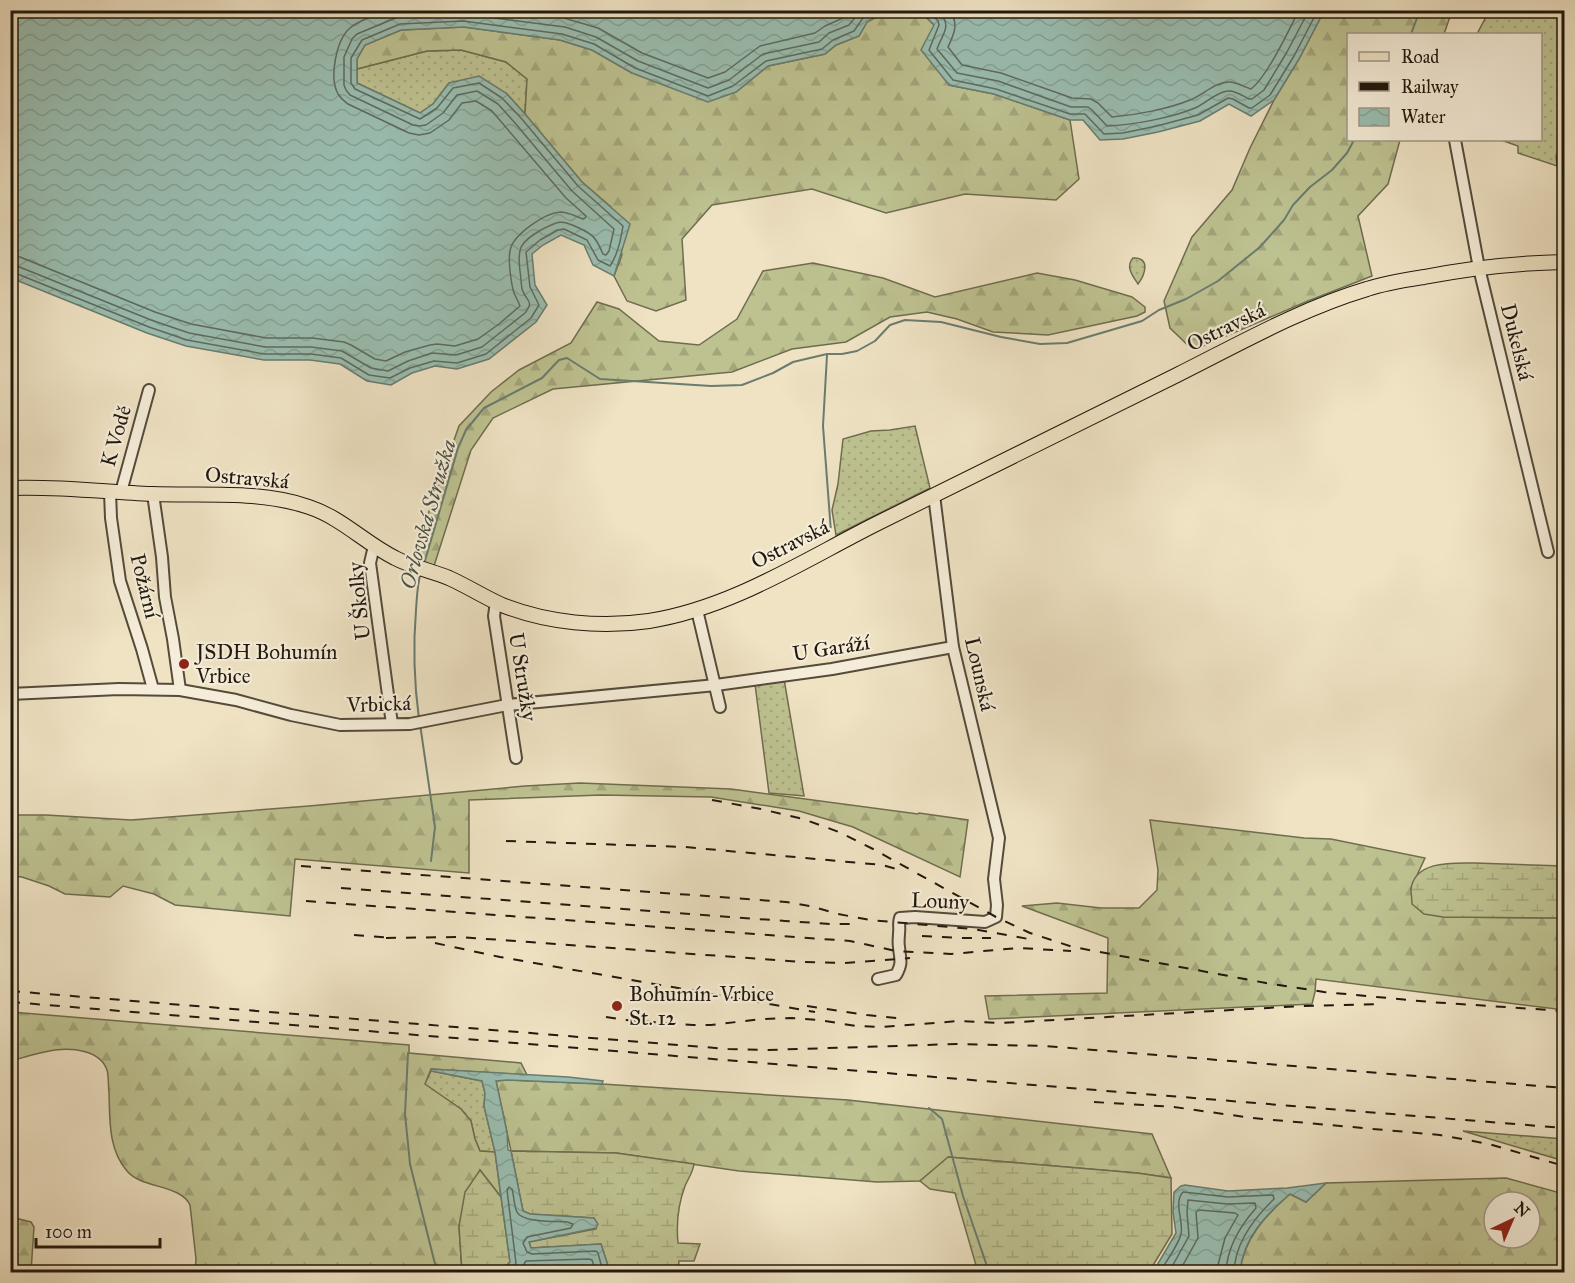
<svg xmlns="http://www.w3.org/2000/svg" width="1575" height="1283" viewBox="0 0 1575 1283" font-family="'IM FELL Great Primer',serif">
<defs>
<pattern id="grass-dots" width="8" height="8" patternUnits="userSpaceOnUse" patternTransform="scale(1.5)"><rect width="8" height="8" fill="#bec291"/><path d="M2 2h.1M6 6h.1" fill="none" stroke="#a3a67c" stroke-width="1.8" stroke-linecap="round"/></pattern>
<pattern id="forest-firs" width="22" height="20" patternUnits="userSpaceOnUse" patternTransform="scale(1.5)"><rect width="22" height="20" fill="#bec291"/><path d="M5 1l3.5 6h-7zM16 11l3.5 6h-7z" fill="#a3a67c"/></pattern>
<pattern id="wetland-marsh" width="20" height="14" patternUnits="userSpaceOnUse" patternTransform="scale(1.5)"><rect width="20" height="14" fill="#bec291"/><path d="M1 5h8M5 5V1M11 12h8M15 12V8" fill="none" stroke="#a3a67c"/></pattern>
<pattern id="water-waves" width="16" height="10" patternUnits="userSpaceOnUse" patternTransform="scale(1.5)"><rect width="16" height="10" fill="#9abeb1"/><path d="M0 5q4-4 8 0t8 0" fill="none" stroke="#84a397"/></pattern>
</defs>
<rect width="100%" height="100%" fill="#efe3c4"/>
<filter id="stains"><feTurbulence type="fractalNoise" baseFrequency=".00333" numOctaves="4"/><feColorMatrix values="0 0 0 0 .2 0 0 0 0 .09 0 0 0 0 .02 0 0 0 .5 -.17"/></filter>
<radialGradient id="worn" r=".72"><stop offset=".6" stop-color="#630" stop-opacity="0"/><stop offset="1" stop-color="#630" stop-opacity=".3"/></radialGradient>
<g fill="url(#grass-dots)" stroke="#6f6d4f" stroke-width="1.5">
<polygon points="1489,11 1555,11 1563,46 1564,81 1564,128 1560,148 1556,156 1557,166 1518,153 1518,146 1501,140 1540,140 1540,34 1477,34"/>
<polygon points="461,50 506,62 527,79 525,114 506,93 449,83 433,104 420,113 357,83 357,69 427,51"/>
<path d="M1133,258C1151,257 1145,275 1138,284C1133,276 1125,267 1133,258Z"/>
<polygon points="915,426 930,488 836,535 832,510 838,484 843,439 871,431 890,430"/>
<polygon points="784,679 804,796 769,793 755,684"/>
<polygon points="431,1071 482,1081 485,1093 484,1106 495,1152 480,1151 475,1139 471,1121 461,1109 424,1085"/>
<polygon points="1463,1131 1564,1139 1564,1161"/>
</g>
<g fill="url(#forest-firs)" stroke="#6f6d4f" stroke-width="1.5" fill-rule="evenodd">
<polygon points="887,11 920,11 934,25 949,85 994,94 1070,120 1079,179 1056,200 965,194 886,213 812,189 712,205 682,239 686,300 656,311 627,301 614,276 622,255 611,207 582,182 525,114 527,79 506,62 461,50 427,51 357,69 357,59 365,45 401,30 464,27 560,40 592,50 632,73 736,92 768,66 825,54 836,45 859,36 867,22"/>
<polygon points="1324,11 1452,11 1444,34 1348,34 1348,140 1400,140 1388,184 1358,216 1372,276 1308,301 1193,350 1170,328 1164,301 1192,237 1232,190 1250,148 1274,100 1299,59"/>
<polygon points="813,263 883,278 935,297 1037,273 1075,280 1132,297 1145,307 1145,312 1137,316 1048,335 993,332 957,319 927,312 890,317 846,342 792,349 732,372 553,389 493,418 471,450 434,566 413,557 459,426 491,392 519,370 571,343 597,302 619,309 659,341 699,345 737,319 763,271"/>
<polygon points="580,783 731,789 918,814 919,813 968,820 960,877 853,827 799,811 711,797 601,795 469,800 469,873 295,859 290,916 175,905 154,894 123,886 110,897 65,894 49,886 22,877 11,876 11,815 46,815 131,820 309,806 525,786"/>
<polygon points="1150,820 1304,838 1331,839 1425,858 1411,888 1443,917 1564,918 1564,1010 1316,979 1315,992 1312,1004 989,1019 985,996 1107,993 1108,938 1022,906 1057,903 1101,908 1139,908 1157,890 1158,870"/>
<path d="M11,1012L409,1045V1053L521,1063L527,1075L431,1069L425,1084L461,1109L471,1121L475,1139L480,1151L495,1152L501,1197L480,1170L459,1226L462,1272H195L196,1259L190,1205C180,1184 142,1189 127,1171C108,1149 110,1120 109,1093C108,1086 109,1077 107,1070C100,1050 73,1048 55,1050C40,1052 25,1057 11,1061Z"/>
<polygon points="507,1080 602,1084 848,1100 1152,1134 1171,1178 1137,1173 949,1157 920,1181 877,1182 739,1171 616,1153 511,1151 496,1081"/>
<path d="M1506,1178L1564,1194V1272H1240C1243,1239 1266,1215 1290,1194L1306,1202L1326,1183ZM1494,1202H1530V1238H1494Z"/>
<polygon points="11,1217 31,1222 34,1227 31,1272 11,1272"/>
</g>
<g fill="url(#wetland-marsh)" stroke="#6f6d4f" stroke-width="1.5">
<path d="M1475,863L1564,866V918L1443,917L1424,914L1412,904C1412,899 1411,894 1411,889C1415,860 1454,863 1475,863Z"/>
<path d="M511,1151L616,1153L694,1164C693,1172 688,1179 685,1186C678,1205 676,1223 678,1243L700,1244L694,1261H679L678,1272H610L601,1244L531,1248L529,1242L596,1229L594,1218L530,1214L523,1211Z"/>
<polygon points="948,1157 1137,1173 1171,1178 1172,1234 1149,1272 978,1272 955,1193 930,1189 920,1181"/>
<polygon points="480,1170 501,1197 510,1262 506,1266 492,1267 486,1272 462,1272 459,1226 465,1192"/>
</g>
<g fill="url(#water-waves)" stroke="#697c6f" stroke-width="1.5">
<polygon points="10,11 11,10 887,11 867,22 859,36 836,45 825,54 768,66 736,92 708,102 632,73 592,50 560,40 464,27 401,30 365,45 357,59 357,83 420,113 433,104 449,83 479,76 506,93 525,114 582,182 630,224 614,276 593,265 584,245 561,235 543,245 532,254 535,285 547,305 536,322 489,359 457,369 435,366 412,373 391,385 367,381 340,364 310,360 264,360 186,346 147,333 11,278"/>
<polygon points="920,11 1324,11 1299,59 1274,100 1251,116 1229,104 1200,121 1158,132 1123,139 1100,140 1083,120 1070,120 994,94 949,85 921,50 934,25"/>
<polygon points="431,1069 568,1077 603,1081 602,1084 507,1080 496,1081 507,1132 508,1150 511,1151 523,1211 530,1214 594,1218 598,1224 596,1228 529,1242 531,1248 601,1244 610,1272 486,1272 492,1267 506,1266 510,1262 495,1152 484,1106 485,1093 482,1081 431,1071"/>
<path d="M1326,1183L1306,1202L1290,1194C1265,1215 1243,1239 1240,1272H1153L1176,1233L1173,1212L1174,1192L1181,1186L1185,1185L1228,1191L1287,1188Z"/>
</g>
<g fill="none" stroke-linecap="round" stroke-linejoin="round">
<g stroke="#5d6b5f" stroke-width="1.5">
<polyline points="508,10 564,18 598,28 642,53 708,78 725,72 760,46 815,33 825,26 843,18 848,10"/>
<polyline points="928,10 938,21 939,25 929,50 953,80 996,89 1070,114 1085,114 1104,134 1123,133 1157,126 1198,115 1228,98 1233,99 1249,108 1252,108 1270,95 1294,56 1318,10"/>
<path d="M938,10C953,27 943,32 937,49L957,73L998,81L1071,107H1088L1092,110L1107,126C1133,125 1171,118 1195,108C1205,104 1216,92 1228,91C1235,90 1243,96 1249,99H1252L1264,90L1287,52L1309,10"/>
<path d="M950,10C959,25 954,34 948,47L962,65L1001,73L1072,98L1091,99L1098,103L1112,117C1136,115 1168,109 1190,100C1203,95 1215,82 1229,82C1237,82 1244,87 1251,89C1267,77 1289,30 1299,10"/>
<path d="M10,256L20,257L155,312L191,324L266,338H312L344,342L351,345L375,359L386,361L405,352L430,345L437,344L455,346L478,339L499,324L520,306C518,301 516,297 514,293C511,283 508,261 510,251C512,235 545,213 560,212C568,212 575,216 583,219L585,218L586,216L566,198L492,111L476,101L462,103L449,120L430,133L419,135L409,133L348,104C344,101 341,99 338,94C329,78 336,40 350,28C360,19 377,15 390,10"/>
<path d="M10,265L17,266L151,320L189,333L265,347H311L342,351L371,368L388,371L408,361L432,353L456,355L482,347L525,313C535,300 526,302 522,289C521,284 521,277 520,271C517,248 520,242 541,230C558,221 561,219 579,228C594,235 596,238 603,254L606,255L609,251L614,229L572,191L515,123L498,104L477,91L457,95L443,113L426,125L419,126L413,125L350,95L346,90L344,85V57L352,39L357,34L398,17L463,14L565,27L596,37L638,61L708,88L729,80L763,54L819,42L829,33L849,25L861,10"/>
<path d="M10,272L15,273L149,327L187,340L264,354H311L341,358L369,375L390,378L410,368L434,361L457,363L486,354L531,318L539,305L530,287L526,252L540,240L558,230L564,229L587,240L598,260L610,266C617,256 621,239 623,226L578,186L521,118L502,98L479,83L453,88L437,108L420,119L355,89L351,83V58L362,40L400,24L463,21L562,34L594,44L635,68L708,96L733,86L766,61L822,49L833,40L854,31L863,18L875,10"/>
<path d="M494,1272C504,1272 511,1272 516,1263L507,1190L509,1187L512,1189C514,1196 514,1206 517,1212C522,1223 557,1221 567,1222L573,1224L571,1228L527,1237L523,1243L527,1252L532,1254L596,1251L598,1253L603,1272"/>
<polyline points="519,1272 526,1261 589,1259 592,1260 596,1272"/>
<polyline points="530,1272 533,1270 583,1268 585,1269 586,1272"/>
<path d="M1160,1272C1165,1263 1179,1244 1181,1234C1184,1221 1173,1203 1183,1192L1228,1197L1273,1195L1274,1199C1254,1218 1235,1244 1234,1272"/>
<path d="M1169,1272L1189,1236L1187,1212L1188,1200L1227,1204L1255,1203L1256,1208C1241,1225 1227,1248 1226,1272"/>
<polyline points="1179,1272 1198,1238 1196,1212 1199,1210 1235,1213 1238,1215 1225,1238 1218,1265 1217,1272"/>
</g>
<g stroke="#697c6f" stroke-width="2">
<polyline points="1411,34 1420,10"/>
<polyline points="827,355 823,426 831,532"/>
<polyline points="424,564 458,448 466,430 484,408 542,378 559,360 567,358 600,379 711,386 742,385 773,373 793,362 827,354 842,354 857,351 875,341 890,325 905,320 941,322 1001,337 1040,344 1067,343 1142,321 1159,310 1186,299 1218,281 1260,247 1284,220 1293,205 1310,187 1332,170 1347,153 1354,140"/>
<path d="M419,719C414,682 413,646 416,610C417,597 417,585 421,572"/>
<polyline points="420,724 435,827 431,861"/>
<polyline points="408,1053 405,1114 410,1164 437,1272"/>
<polyline points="929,1108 942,1119 963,1196 989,1272"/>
</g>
<g stroke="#544b3b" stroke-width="14">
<g id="minor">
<polyline points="1455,140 1479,268 1548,552"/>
<polyline points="110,492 111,518 120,581 142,649 153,689"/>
<polyline points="121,492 149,390"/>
<polyline points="153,494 162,557 165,597 173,639 180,690"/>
<polyline points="374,546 370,563 392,724"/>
<polyline points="496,602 494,616 516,758"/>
<polyline points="697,610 720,707"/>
<polyline points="10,694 119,689 180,690 236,700 291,715 340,725 410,724 507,705 716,685 832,669 953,647"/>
<path d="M878,979L896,975C903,962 900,960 899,947C898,942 899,938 899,933C900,927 898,924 900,918L915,917L985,922L996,917L997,905L994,879L999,838L953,647L934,495"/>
</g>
</g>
<g stroke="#20180d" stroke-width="16">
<path id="major" d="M10,488C58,486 105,492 152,494C204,496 260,490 309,507C342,518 365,543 395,558C412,567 432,571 449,578C467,586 484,597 502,605C547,623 601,628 649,621C732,608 804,560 878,523C977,473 1077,424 1177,375C1239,344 1300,309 1367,289C1385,283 1405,280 1424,277C1470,268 1517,263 1564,262"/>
</g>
<use href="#minor" stroke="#f5edd9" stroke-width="10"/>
<use href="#major" stroke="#efe3c4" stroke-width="14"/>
<g stroke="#20180d" stroke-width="2" stroke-dasharray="10 10" stroke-linecap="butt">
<polyline points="712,800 761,809 803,819 839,832 873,849 996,917 1030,933 1073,947 1266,983 1324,992 1430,1002 1564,1011"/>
<polyline points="506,841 685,847 882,865 900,870"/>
<polyline points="301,866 786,902 810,906 838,914 870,920 973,929 1034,940"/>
<polyline points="341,888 785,921 831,924 859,924"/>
<polyline points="306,901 850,941 896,951 951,954 1018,948 1071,951"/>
<polyline points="354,935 393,938"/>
<polyline points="922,936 959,938 991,938"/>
<polyline points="386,938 460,937 803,962 845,963 910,958"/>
<polyline points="435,943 500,957 815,1012"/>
<polyline points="10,991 728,1049 767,1050 957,1044 1045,1046 1564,1088"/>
<polyline points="10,1002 1564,1128"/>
<polyline points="807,1006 867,1015 905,1019"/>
<polyline points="606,1017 625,1020 693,1025 711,1025 762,1019 791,1018 819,1020 856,1026 882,1027 959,1021 1001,1023 1302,1006 1379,1004"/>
<polyline points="1094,1102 1174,1107 1252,1118 1440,1135 1489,1144 1564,1166"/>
</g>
</g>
<g fill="#8f2418" stroke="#f5edd9" stroke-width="2">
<circle cx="184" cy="664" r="6"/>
<circle cx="617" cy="1006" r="6"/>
</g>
<g text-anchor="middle" stroke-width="4.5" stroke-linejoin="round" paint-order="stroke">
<g font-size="21" fill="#20180d" stroke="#f5edd9">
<text transform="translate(1226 327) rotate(-26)" y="7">Ostravská</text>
<text transform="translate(1517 342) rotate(76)" y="7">Dukelská</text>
<text transform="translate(116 436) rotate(-74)" y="7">K Vodě</text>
<text transform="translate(247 478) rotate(5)" y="7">Ostravská</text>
<text transform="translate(790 544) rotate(-27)" y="7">Ostravská</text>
<text transform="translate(145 586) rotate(76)" y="7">Požární</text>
<text transform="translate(359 601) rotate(-96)" y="7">U Školky</text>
<text transform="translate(831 648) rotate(-9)" y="7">U Garáží</text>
<text transform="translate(980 674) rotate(77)" y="7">Lounská</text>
<text transform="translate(523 677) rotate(81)" y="7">U Stružky</text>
<text transform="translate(379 704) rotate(-2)" y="7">Vrbická</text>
<text transform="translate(940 901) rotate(2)" y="7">Louny</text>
</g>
<g font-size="21" fill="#20180d" stroke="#f5edd9" text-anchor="start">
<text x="196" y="659">JSDH Bohumín<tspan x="196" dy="24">Vrbice</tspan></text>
<text x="629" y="1001">Bohumín-Vrbice<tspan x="629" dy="24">St. 12</tspan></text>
</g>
<g font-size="22" font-style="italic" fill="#4b5246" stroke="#f5edd9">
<text transform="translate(427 514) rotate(-74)" y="8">Orlovská Stružka</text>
</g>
</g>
<rect width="1575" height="1283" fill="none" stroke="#efe3c4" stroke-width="36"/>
<rect x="12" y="12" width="1551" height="1259" fill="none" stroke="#20180d" stroke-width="3"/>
<rect x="18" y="18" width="1539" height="1247" fill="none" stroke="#20180d" stroke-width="1.5"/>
<rect x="1347" y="33" width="195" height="108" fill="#f5edd9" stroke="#a09887" stroke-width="1.5"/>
<rect x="1359" y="52" width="30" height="9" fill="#efe3c4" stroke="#a09887" stroke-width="1.5"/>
<text x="1401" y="63" font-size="18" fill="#20180d">Road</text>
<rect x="1359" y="82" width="30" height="9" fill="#20180d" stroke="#a09887" stroke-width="1.5"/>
<text x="1401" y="93" font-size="18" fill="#20180d">Railway</text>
<rect x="1359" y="108" width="30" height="18" fill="url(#water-waves)" stroke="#a09887" stroke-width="1.5"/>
<text x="1401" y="123" font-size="18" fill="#20180d">Water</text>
<g transform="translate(1512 1220) rotate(44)"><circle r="28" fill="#f5edd9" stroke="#a09887" stroke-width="1.5"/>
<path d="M0-4.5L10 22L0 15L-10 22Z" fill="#8f2418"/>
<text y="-9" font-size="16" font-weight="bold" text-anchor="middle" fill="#20180d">N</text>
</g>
<path d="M36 1238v9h124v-9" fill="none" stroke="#20180d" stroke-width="3"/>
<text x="45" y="1238" font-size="18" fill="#20180d" stroke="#f5edd9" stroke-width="4.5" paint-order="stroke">100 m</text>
<rect width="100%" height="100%" filter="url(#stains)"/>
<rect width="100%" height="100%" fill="url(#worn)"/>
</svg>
